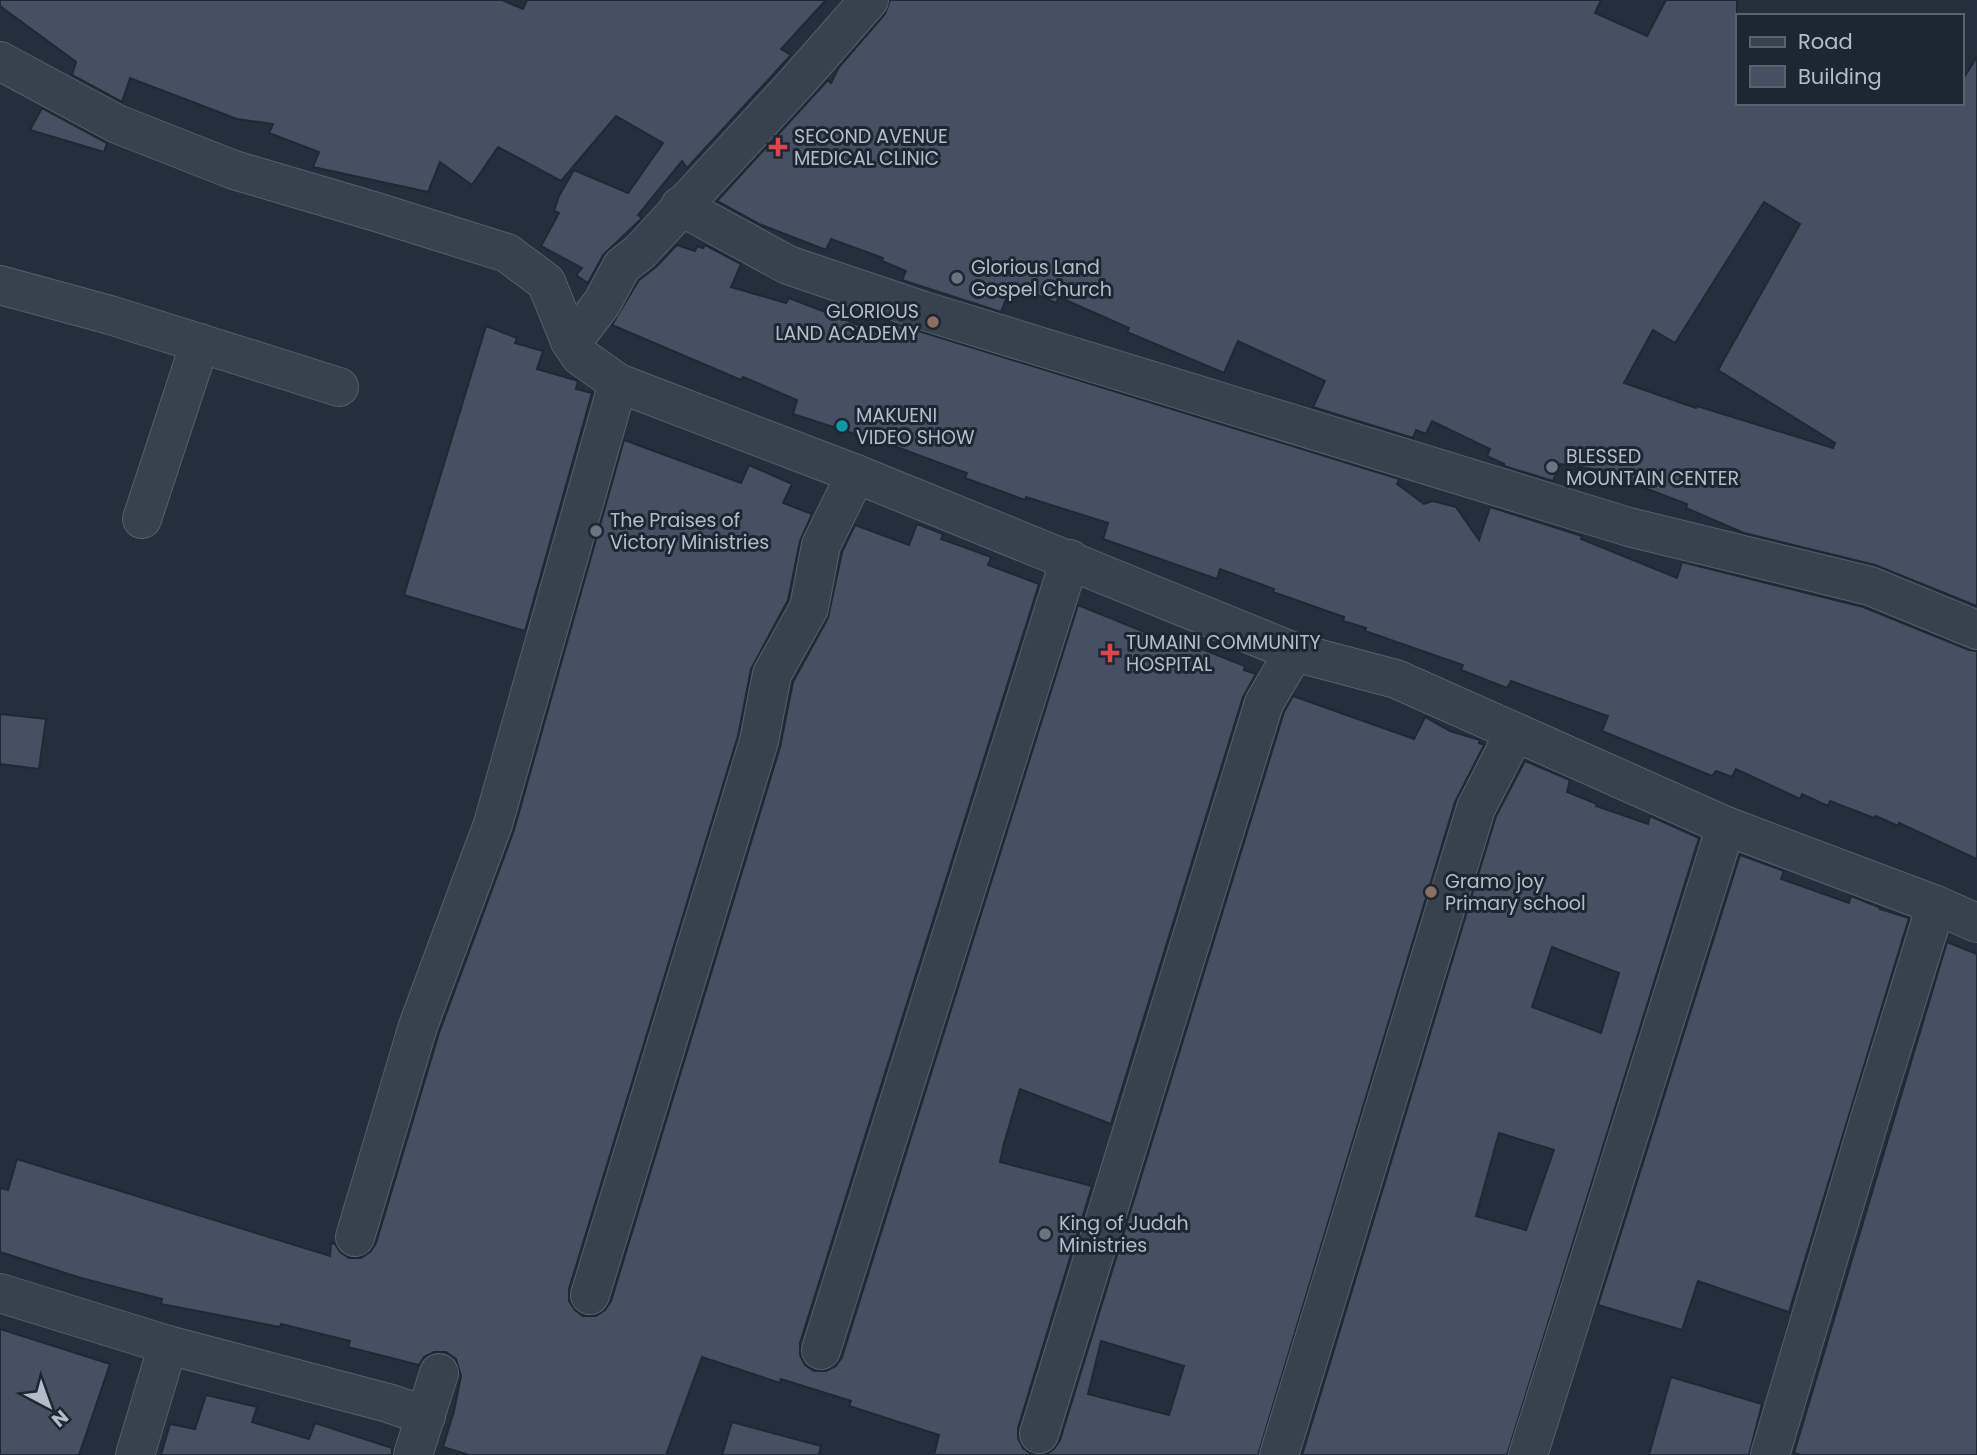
<svg xmlns="http://www.w3.org/2000/svg" width="1977" height="1455" viewBox="0 0 1977 1455" font-family="Poppins,sans-serif">
<rect width="100%" height="100%" fill="#242f3e"/>
<g fill="#455162" stroke="#1f2835" stroke-width="2" fill-rule="evenodd">
<polygon points="0,0 502,0 523,9 527,0 826,0 781,49 791,55 687,168 682,161 638,215 642,218 603,255 588,283 576,275 582,268 541,246 559,213 554,211 559,196 574,170 628,193 663,143 616,116 561,181 498,147 472,185 440,162 428,192 313,167 319,152 269,133 273,124 237,119 130,78 122,102 72,75 76,62 0,6"/>
<path d="M890,0H1601L1595,13L1647,36L1666,0H1737V103H1961V82L1977,57V606L1875,565L1744,533L1686,508L1687,504L1613,476L1614,472L1560,464L1553,481L1504,466V464L1487,456L1490,449L1432,421L1426,434L1416,430L1413,438L1313,407L1325,381L1238,341L1224,373L1127,332L1129,328L1059,297L1056,303L1012,284L1001,312L902,280L906,271L882,261L883,258L831,239L826,250L759,224L717,201L828,80L831,83L839,67L885,14ZM1764,202L1800,224L1718,370L1835,443L1833,448L1697,406L1696,408L1624,383L1653,330L1675,343Z"/>
<polygon points="42,108 107,143 104,152 30,130"/>
<polygon points="677,245 695,251 697,246 703,248 705,245 741,264 731,287 786,303 789,298 882,334 886,321 1399,479 1397,484 1424,504 1433,501 1456,507 1479,540 1490,507 1582,536 1581,539 1677,578 1682,562 1863,607 1969,650 1977,651 1977,859 1899,823 1898,826 1876,816 1874,818 1830,801 1828,806 1802,794 1800,799 1736,769 1732,777 1716,771 1712,776 1602,731 1608,716 1511,681 1507,688 1461,670 1463,665 1365,631 1366,628 1343,621 1344,617 1273,592 1274,589 1220,569 1217,579 1103,539 1108,523 1026,497 1025,500 965,478 967,473 859,433 858,435 793,414 797,400 743,377 741,380 612,325 639,280 656,267"/>
<polygon points="486,326 517,338 515,343 543,351 537,369 575,380 578,381 576,389 592,393 525,631 404,595"/>
<polygon points="624,440 741,483 749,465 792,484 783,503 812,514 800,541 788,600 751,669 738,736 569,1289 569,1301 575,1310 583,1316 596,1316 605,1310 611,1301 780,747 793,682 828,618 842,552 855,525 909,545 917,524 943,534 941,539 991,557 988,565 1039,584 800,1343 800,1355 805,1365 814,1371 826,1371 836,1366 842,1357 1078,605 1169,642 1171,637 1245,666 1244,670 1256,674 1243,697 1111,1124 1020,1089 1003,1147 1000,1162 1092,1186 1018,1428 1018,1438 1023,1448 1033,1455 934,1455 939,1435 849,1406 851,1401 781,1379 780,1383 702,1357 666,1455 469,1455 443,1447 454,1411 461,1376 456,1359 446,1352 434,1352 424,1357 419,1365 348,1347 350,1341 281,1324 280,1327 161,1304 162,1299 81,1278 0,1252 0,1188 8,1190 17,1159 330,1256 331,1243 335,1244 340,1252 349,1258 361,1258 370,1252 376,1243 439,1033 514,830"/>
<path d="M1293,696L1414,739L1425,717L1450,731L1480,740L1479,743L1484,745L1455,802L1258,1455H1045L1054,1449L1060,1440L1284,712ZM1101,1341L1184,1366L1169,1415L1088,1394Z"/>
<polygon points="0,714 46,719 39,769 0,764"/>
<path d="M1525,761L1570,780L1567,792L1597,804L1596,806L1648,824L1650,816L1699,838L1507,1455H1302L1496,816ZM1552,947L1619,973L1601,1033L1532,1007ZM1499,1133L1554,1150L1526,1230L1476,1216Z"/>
<polygon points="1740,855 1784,871 1781,879 1849,903 1851,896 1881,908 1880,909 1909,918 1789,1312 1698,1281 1682,1330 1598,1305"/>
<polygon points="1947,942 1977,954 1977,1455 1801,1455 1794,1453"/>
<polygon points="0,1329 110,1364 79,1455 0,1455"/>
<polygon points="1671,1377 1762,1404 1749,1455 1649,1455"/>
<polygon points="206,1395 257,1407 252,1422 309,1439 315,1423 392,1448 392,1455 161,1455 170,1424 195,1429"/>
<polygon points="732,1422 821,1446 819,1455 722,1455"/>
</g>
<g fill="none" stroke-linecap="round" stroke-linejoin="round">
<g stroke="#565f6c" stroke-width="40">
<g id="minor">
<polyline points="0,61 117,124 234,170 373,211 507,253 546,282 570,341 580,356 618,383 856,474 1294,652 1396,679 1726,826 1936,905 1977,923"/>
<polyline points="680,206 788,265 921,310 1629,527 1870,586 1977,630"/>
<polyline points="0,285 110,315 339,387"/>
<polyline points="570,341 582,329 602,303 622,266 640,252 797,82 869,0"/>
<polyline points="142,519 200,343"/>
<polyline points="355,1237 418,1026 493,824 618,383"/>
<polyline points="0,1293 168,1345 388,1403 426,1416"/>
<polyline points="590,1295 759,741 772,674 809,608 821,545 856,474"/>
<polyline points="821,1350 1070,559"/>
<polyline points="1039,1434 1264,703 1294,652"/>
<polyline points="135,1455 168,1345"/>
<polyline points="413,1455 439,1373"/>
<polyline points="1279,1455 1476,808 1515,732"/>
<polyline points="1528,1455 1726,826"/>
<polyline points="1770,1455 1870,1118 1936,905"/>
</g>
</g>
<use href="#minor" stroke="#38414e" stroke-width="38"/>
</g>
<g fill="#e0444e" stroke="#1d2633" stroke-width="2.5">
<path d="M774.5 136.5h7v7h7v7h-7v7h-7v-7h-7v-7h7z"/>
<path d="M1106.5 642.5h7v7h7v7h-7v7h-7v-7h-7v-7h7z"/>
</g>
<g fill="#6b7280" stroke="#1d2633" stroke-width="2.5">
<circle cx="957" cy="278" r="7"/>
<circle cx="1552" cy="467" r="7"/>
<circle cx="596" cy="531" r="7"/>
<circle cx="1045" cy="1234" r="7"/>
</g>
<g fill="#8d6e63" stroke="#1d2633" stroke-width="2.5">
<circle cx="933" cy="322" r="7"/>
<circle cx="1431" cy="892" r="7"/>
</g>
<circle fill="#0f9aa8" stroke="#1d2633" stroke-width="2.5" cx="842" cy="426" r="7"/>
<g text-anchor="middle" stroke-width="6" stroke-linejoin="round" paint-order="stroke">
<g font-size="19" fill="#b4bcc9" stroke="#1d2633" text-anchor="start">
<text x="794" y="143">SECOND AVENUE<tspan x="794" dy="22">MEDICAL CLINIC</tspan></text>
<text x="971" y="274">Glorious Land<tspan x="971" dy="22">Gospel Church</tspan></text>
<text x="919" y="318" text-anchor="end">GLORIOUS<tspan x="919" dy="22">LAND ACADEMY</tspan></text>
<text x="856" y="422">MAKUENI<tspan x="856" dy="22">VIDEO SHOW</tspan></text>
<text x="1566" y="463">BLESSED<tspan x="1566" dy="22">MOUNTAIN CENTER</tspan></text>
<text x="610" y="527">The Praises of<tspan x="610" dy="22">Victory Ministries</tspan></text>
<text x="1126" y="649">TUMAINI COMMUNITY<tspan x="1126" dy="22">HOSPITAL</tspan></text>
<text x="1445" y="888">Gramo joy<tspan x="1445" dy="22">Primary school</tspan></text>
<text x="1059" y="1230">King of Judah<tspan x="1059" dy="22">Ministries</tspan></text>
</g>
</g>
<rect x="1736" y="14" width="228" height="91" fill="#1d2633" stroke="#59626f" stroke-width="2"/>
<rect x="1750" y="37" width="35" height="10" fill="#38414e" stroke="#59626f" stroke-width="2"/>
<text x="1798" y="49" font-size="21" fill="#b4bcc9">Road</text>
<rect x="1750" y="66" width="35" height="21" fill="#455162" stroke="#59626f" stroke-width="2"/>
<text x="1798" y="84" font-size="21" fill="#b4bcc9">Building</text>
<g transform="translate(49 1406) rotate(139)" stroke="#1d2633" stroke-width="5" paint-order="stroke">
<path d="M0-5L12 26L0 18L-12 26Z" fill="#b4bcc9"/>
<text y="-10" font-size="19" font-weight="bold" text-anchor="middle" fill="#b4bcc9">N</text>
</g>
</svg>
